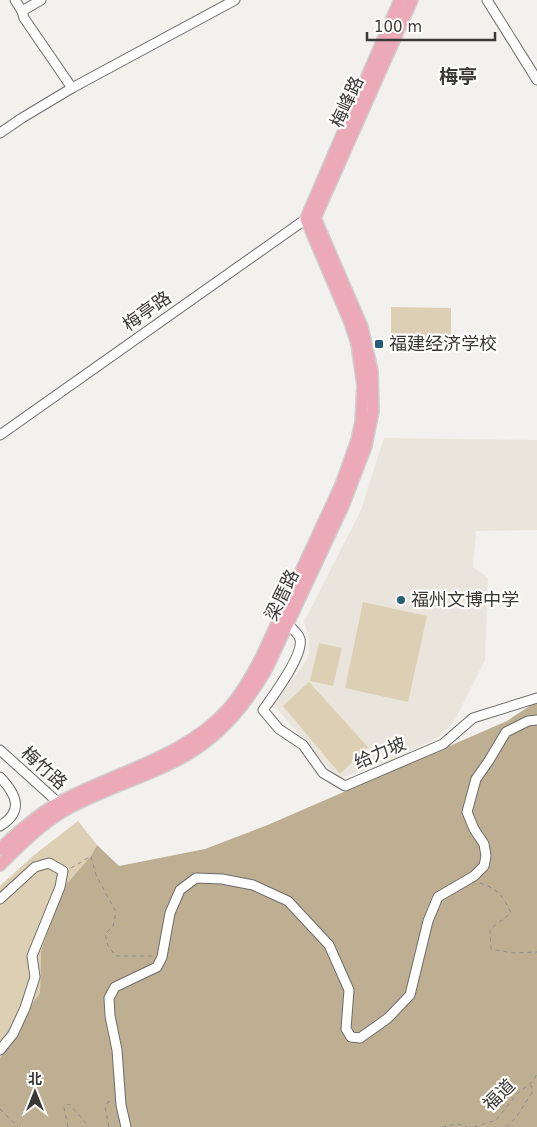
<svg xmlns="http://www.w3.org/2000/svg" width="537" height="1127" viewBox="0 0 537 1127" font-family="'DejaVu Sans','Noto Sans SC',sans-serif">
<rect width="100%" height="100%" fill="#f2f1ee"/>
<polygon fill="#eae5dc" points="384,438 537,440 537,530 476,531 473,567 488,578 485,660 454,722 438,738 386,762 338,779 273,704 306,661 309,654 309,638 304,622 361,510"/>
<g fill="#ddcfb4">
<polygon points="391,307 451,308 451,344 391,344"/>
<polygon points="363,602 427,616 408,702 345,688"/>
<polygon points="319,643 342,648 333,686 310,681"/>
<polygon points="309,682 368,747 340,774 283,706"/>
<polygon points="78,821 97,845 41,951 40,993 16,1026 0,1059 0,886 33,856"/>
</g>
<polygon fill="#beaf93" points="537,701 537,1127 0,1127 0,1059 16,1026 40,993 41,951 64,887 91,856 97,845 119,866 205,849 270,824 507,721"/>
<g fill="none" stroke-linecap="round" stroke-linejoin="round">
<g stroke="#6d6c6a" stroke-width="11">
<g id="minor">
<polyline points="15,0 22,11 24,18 72,88"/>
<polyline points="487,0 537,80"/>
<polyline points="22,11 41,0"/>
<polyline points="0,133 22,118 72,88 235,0"/>
<polyline points="0,435 306,219 311,219"/>
<path d="M287,624C292,628 298,633 300,639C304,655 273,696 263,710L279,729L303,745L323,773L345,786L443,744L473,718L537,698"/>
<polyline points="0,750 62,806"/>
<path d="M0,777C17,795 24,811 0,826"/>
<polyline points="0,899 35,867 49,863 63,871 60,887 32,956 35,977 25,1008 13,1034 0,1050"/>
<polyline points="126,1127 121,1105 117,1050 110,1016 109,998 115,987 157,967 162,957 170,913 180,890 196,878 222,879 253,885 288,901 329,945 349,990 346,1029 351,1037 360,1038 388,1018 410,995 428,921 438,897 474,876 484,866 486,856 484,844 474,829 467,812 476,779 488,762 506,732 528,721 537,720"/>
</g>
</g>
<g stroke="#cfcfcf" stroke-width="14">
<g id="major">
<path d="M0,849C18,832 38,814 60,802C116,772 186,757 229,708C242,693 253,674 262,656L341,485L357,440L361,422L363,386L357,344L350,322L306,219L400,0"/>
<path d="M0,865C20,845 42,823 67,809C101,790 140,779 175,761C216,741 245,707 267,668L343,506L366,446L373,411L372,371L362,327L315,218L412,0"/>
</g>
</g>
<g stroke="#8d8d8b" stroke-width="1" stroke-dasharray="4 4" stroke-linecap="butt">
<polyline points="71,868 91,856 96,875 116,912 113,926 105,934 108,946 116,956 152,956"/>
<path d="M480,883C498,889 503,896 511,913L490,929L491,949L513,953L537,952"/>
<polyline points="0,1109 18,1127"/>
<polyline points="68,1127 64,1107 69,1104 85,1122 88,1127"/>
<polyline points="109,1127 105,1107 108,1102 111,1101"/>
<polyline points="442,1127 457,1124 468,1127"/>
<polyline points="474,1127 496,1120 517,1094 533,1081 537,1074"/>
<polyline points="506,1127 516,1118 533,1091 530,1083"/>
</g>
<use href="#minor" stroke="#fff" stroke-width="9"/>
<use href="#major" stroke="#eca9b7" stroke-width="11"/>
</g>
<g fill="#255e78" stroke="#fffefc" stroke-width="2">
<rect x="374" y="339" width="10" height="10" rx="2.5"/>
<circle cx="401" cy="600" r="5"/>
</g>
<g text-anchor="middle" stroke-width="4.5" stroke-linejoin="round" paint-order="stroke">
<g font-size="18" fill="#383837" stroke="#fffefc">
<text transform="translate(347 102) rotate(-66)" y="6">梅峰路</text>
<text transform="translate(147 311) rotate(-35)" y="6">梅亭路</text>
<text transform="translate(282 595) rotate(-64)" y="6">梁厝路</text>
<text transform="translate(380 753) rotate(-23)" y="6">给力坡</text>
<text transform="translate(44 768) rotate(42)" y="6">梅竹路</text>
<text transform="translate(499 1095) rotate(-44)" y="6">福道</text>
</g>
<g font-size="18" fill="#383837" stroke="#fffefc" text-anchor="start">
<text x="389" y="350">福建经济学校</text>
<text x="411" y="606">福州文博中学</text>
</g>
<g font-size="19" font-weight="bold" fill="#383837" stroke="#fffefc">
<text x="458" y="83">梅亭</text>
</g>
</g>
<g transform="translate(35 1092)" stroke="#fffefc" stroke-width="4" paint-order="stroke">
<path d="M0-4L9 19L0 12L-9 19Z" fill="#383837"/>
<text y="-8" font-size="14" font-weight="bold" text-anchor="middle" fill="#383837">北</text>
</g>
<path d="M367 32v8h128v-8" fill="none" stroke="#383837" stroke-width="2.5"/>
<text x="374" y="32" font-size="15" fill="#383837" stroke="#fffefc" stroke-width="4" paint-order="stroke">100 m</text>
</svg>
